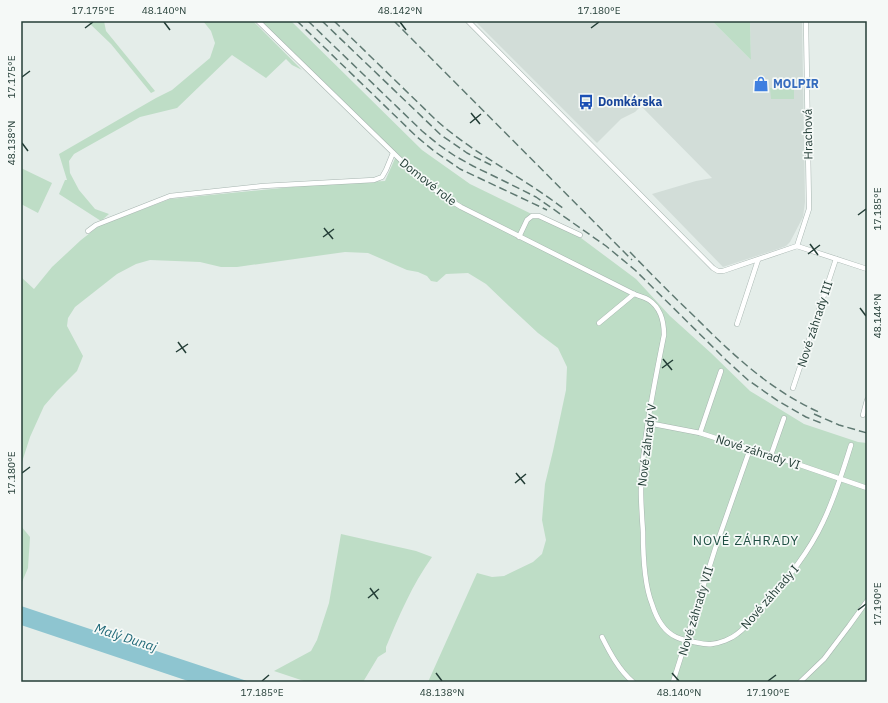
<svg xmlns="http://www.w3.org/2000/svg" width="888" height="703" viewBox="0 0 888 703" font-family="'IBM Plex Sans',sans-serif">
<rect width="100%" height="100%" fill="#e4ede9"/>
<polygon fill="#d2ddd8" points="475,21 712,21 751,60 750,21 802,21 805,202 803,217 790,242 786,246 778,249 723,267 652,194 696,181 712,178 641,106 635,112 621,119 597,143"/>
<g fill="#beddc6">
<polygon points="87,21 104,21 106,31 155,91 151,93 111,44"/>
<polygon points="203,21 253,21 302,70 292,65 286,59 266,78 232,55 177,108 140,117 74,154 69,161 70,173 79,190 95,209 109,214 101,221 59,194 65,180 67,180 59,154 156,98 172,90 210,58 215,43 211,31"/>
<polygon points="259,21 291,21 422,150 470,184 581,238 636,279 670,316 711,353 750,391 804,424 858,442 867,443 867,682 428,682 477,573 492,577 504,576 533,562 542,554 546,540 542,520 545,484 553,451 566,390 567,367 558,348 538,333 509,306 486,284 468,273 446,274 437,282 431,281 427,276 418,272 407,270 368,253 345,252 237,267 221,267 200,262 150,260 136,264 117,274 75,307 68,318 67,326 83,356 77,371 57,391 44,406 30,437 21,465 21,277 34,289 52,267 81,240 99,226 170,199 313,185 385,181 397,154"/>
<polygon points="712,21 750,21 751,60"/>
<polygon points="770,88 794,88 794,99 771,99"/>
<polygon points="21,168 52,183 38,213 21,204"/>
<polygon points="21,526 30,537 28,568 22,582 21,583"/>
<path d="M341,534L416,551L432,557C412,585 399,616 386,647V652L378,657L363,682H307L274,671L311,651L317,640L329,603Z"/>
</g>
<polygon fill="#8ec5d0" points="21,606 120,639 250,682 191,682 21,625"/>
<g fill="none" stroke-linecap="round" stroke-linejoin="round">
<g stroke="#a7b5b0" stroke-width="5.5">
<g id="minor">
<path d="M258,21L416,175L443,196L461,207L634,294C639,296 645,297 649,300C661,308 664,322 664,335C654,386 643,438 641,490C641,504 642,518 643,532C643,554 644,584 652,604C656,617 663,631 676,637C682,640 688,641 694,642C699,643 706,645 712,644C720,643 731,639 737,634C748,626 757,613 766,603C788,578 809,552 823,522C835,497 843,471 851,445"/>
<polyline points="468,21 713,268 718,271 723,271 797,246"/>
<polyline points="88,231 96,225 170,196 263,186 374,180 382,177 386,170 393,153"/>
<polyline points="519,237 527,220 532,216 539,216 580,235"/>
<polyline points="797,246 809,209 806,21"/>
<polyline points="797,246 867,269"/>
<polyline points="599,323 634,294"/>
<polyline points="737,324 758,260"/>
<polyline points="793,388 836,259"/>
<polyline points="863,415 867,400"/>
<polyline points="648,423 700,433 750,449 771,455 867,488"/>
<polyline points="700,433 721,371"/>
<polyline points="771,455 784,418"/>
<path d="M602,637C610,653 619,670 633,682"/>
<polyline points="673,682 716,546 750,449"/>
<polyline points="800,682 824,659 849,626 867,601"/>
</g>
</g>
<use href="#minor" stroke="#fff" stroke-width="4.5"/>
<g stroke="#5f7972" stroke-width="1.5" stroke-dasharray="8 4" stroke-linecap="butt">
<polyline points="297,21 417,137 434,151 460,169 547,210"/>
<polyline points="308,21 422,131 439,145 455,156 473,166 508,183 536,197 606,246 635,270 726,360 748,380 778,401 806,417 821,423"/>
<polyline points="322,21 441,135 467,153 491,165"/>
<path d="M334,21L436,120C475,155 523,177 564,209"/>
<polyline points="394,21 632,260"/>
<path d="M630,252C651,274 673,296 695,317C733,355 771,391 821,413"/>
<polyline points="814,414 839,425 867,433"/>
</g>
</g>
<path fill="none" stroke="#243e37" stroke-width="1.5" d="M164,22L170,30M400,22L406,30M85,28L93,22M591,28L599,22M22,77L30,71M471,113L480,124M470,123L481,114M22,143L28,151M858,215L866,209M324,228L333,239M323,237L334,229M810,244L818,255M808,254L820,245M860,308L866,316M178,342L186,353M176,352L188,344M663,359L672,370M662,368L673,360M22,473L30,467M516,473L525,484M515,483L526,474M370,588L378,599M368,598L379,589M858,610L866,604M436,673L442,681M672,673L679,681M262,681L269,675M768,681L776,675"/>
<defs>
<g id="shop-bare" transform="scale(1.2)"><path d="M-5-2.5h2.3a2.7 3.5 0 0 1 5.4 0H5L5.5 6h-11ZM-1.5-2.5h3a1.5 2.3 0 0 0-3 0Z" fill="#3f7fe0" stroke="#f5f9f7" stroke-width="2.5" paint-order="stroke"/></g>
<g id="bus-bare" transform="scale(1.2)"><path d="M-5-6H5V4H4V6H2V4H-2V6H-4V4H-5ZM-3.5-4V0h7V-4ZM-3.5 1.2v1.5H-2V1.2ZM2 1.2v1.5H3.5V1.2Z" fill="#1a4fb4" stroke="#f5f9f7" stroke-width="2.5" paint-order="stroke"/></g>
</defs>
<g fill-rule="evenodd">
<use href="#shop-bare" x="761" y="84"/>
<use href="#bus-bare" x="586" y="102"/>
</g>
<g text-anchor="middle" stroke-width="3.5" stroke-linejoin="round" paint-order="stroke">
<g font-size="12" font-weight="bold" fill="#366cbe" stroke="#f5f9f7" text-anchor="start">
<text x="773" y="88">MOLPIR</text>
</g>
<g font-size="12" font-weight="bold" fill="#164399" stroke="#f5f9f7" text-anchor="start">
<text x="598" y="106">Domkárska</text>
</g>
<g font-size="12" fill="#243e37" stroke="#f5f9f7">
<text transform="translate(808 134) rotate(-91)" y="4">Hrachová</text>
<text transform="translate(428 182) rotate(38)" y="4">Domové role</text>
<text transform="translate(815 324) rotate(-72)" y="4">Nové záhrady III</text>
<text transform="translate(647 445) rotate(-83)" y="4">Nové záhrady V</text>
<text transform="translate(758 452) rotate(18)" y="4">Nové záhrady VI</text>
<text transform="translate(770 597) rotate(-49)" y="4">Nové záhrady I</text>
<text transform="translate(696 611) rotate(-73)" y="4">Nové záhrady VII</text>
</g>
<g font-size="13" letter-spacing="1" fill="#205044" stroke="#f5f9f7">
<text x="746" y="545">NOVÉ ZÁHRADY</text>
</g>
<g font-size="13" font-style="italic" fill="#206978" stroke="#f5f9f7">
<text transform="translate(126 637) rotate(18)" y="5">Malý Dunaj</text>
</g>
</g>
<rect width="888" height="703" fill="none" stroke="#f5f9f7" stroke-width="44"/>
<rect x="22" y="22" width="844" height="659" fill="none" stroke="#243e37" stroke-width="1.5"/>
<g font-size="10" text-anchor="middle" fill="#243e37">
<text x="93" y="14">17.175°E</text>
<text x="164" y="14">48.140°N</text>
<text x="400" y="14">48.142°N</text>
<text x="599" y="14">17.180°E</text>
<text transform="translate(11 77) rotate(-90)" y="4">17.175°E</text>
<text transform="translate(11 143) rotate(-90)" y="4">48.138°N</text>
<text transform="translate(877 209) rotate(-90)" y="4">17.185°E</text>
<text transform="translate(877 316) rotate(-90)" y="4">48.144°N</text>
<text transform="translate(11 473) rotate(-90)" y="4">17.180°E</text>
<text transform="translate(877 604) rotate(-90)" y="4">17.190°E</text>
<text x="262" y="696">17.185°E</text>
<text x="442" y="696">48.138°N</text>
<text x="679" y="696">48.140°N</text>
<text x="768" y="696">17.190°E</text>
</g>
</svg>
